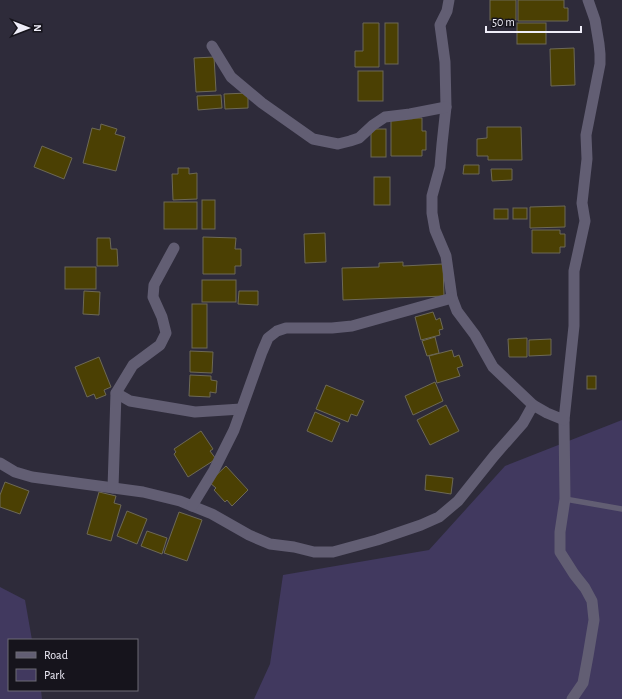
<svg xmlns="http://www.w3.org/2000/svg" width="622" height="699" viewBox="0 0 622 699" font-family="'Alegreya Sans',sans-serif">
<rect width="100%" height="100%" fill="#2e2b3a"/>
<g fill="#41395f">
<polygon points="622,420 622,699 254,699 270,664 283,575 429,550 505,466"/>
<polygon points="0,587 25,600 32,640 9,640 9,690 41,690 42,699 0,699"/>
</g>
<g fill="#4b4003" stroke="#6d6956">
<rect x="490" y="0" width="26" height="20"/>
<polygon points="518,0 564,0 564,8 568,8 568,21 518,21"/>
<polygon points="363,23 379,23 379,67 355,67 355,51 363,51"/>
<rect x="385" y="23" width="13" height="41"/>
<rect x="517" y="23" width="29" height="21"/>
<polygon points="574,48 575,85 551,86 550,49"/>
<polygon points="214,57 216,91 196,92 194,58"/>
<rect x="358" y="71" width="25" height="30"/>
<polygon points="248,93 248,108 225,109 224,94"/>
<polygon points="221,95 222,108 198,110 197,96"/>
<polygon points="391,118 422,118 422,131 426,131 426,150 422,150 422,156 391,156"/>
<polygon points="101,124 117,129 115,134 125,137 116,171 83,163 92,128 100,130"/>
<polygon points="487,127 521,127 522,160 488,160 488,156 477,156 477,139 487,138"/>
<rect x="371" y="129" width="15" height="28"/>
<polygon points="42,146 72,158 64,179 34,167"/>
<polygon points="464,165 479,165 479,174 463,174"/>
<polygon points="178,168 189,168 189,174 197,173 197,199 173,200 172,174 178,174"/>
<polygon points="491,169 512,169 512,180 492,181"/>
<rect x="374" y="177" width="16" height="28"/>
<rect x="202" y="200" width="13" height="29"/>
<rect x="164" y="202" width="33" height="27"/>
<polygon points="565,206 565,227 530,228 530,207"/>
<rect x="513" y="208" width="14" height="11"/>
<rect x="494" y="209" width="14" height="10"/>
<polygon points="532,230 560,230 560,234 565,234 565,247 560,247 560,253 532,253"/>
<polygon points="325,233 326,262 305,263 304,234"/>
<polygon points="203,237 236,238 235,249 241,249 241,266 235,266 235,274 203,274"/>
<polygon points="97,238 110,238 111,249 117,249 118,266 97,266"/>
<polygon points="403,262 403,266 443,264 444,296 343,300 342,268 379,267 379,263"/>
<rect x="65" y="267" width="31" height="22"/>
<rect x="202" y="280" width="34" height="22"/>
<polygon points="84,291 100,292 99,315 83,314"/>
<polygon points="239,291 258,291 258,305 238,304"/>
<rect x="192" y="304" width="15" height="44"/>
<polygon points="433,312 436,320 440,318 443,329 439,330 440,335 421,340 415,317"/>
<polygon points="435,337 439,353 427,356 422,341"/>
<polygon points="527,338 527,357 509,357 508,339"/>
<polygon points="551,339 551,355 529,356 529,340"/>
<polygon points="452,350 454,357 459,355 463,366 457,368 460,376 437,383 429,356"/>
<polygon points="190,351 213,352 212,373 190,372"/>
<polygon points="99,357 111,387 104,390 106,395 96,399 94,394 87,397 75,367"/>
<polygon points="190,375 211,376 211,380 217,381 216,393 210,392 210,397 189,396"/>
<rect x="587" y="376" width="9" height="13"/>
<polygon points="435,382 443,401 413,415 405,396"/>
<polygon points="326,385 364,401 357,416 351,414 348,422 316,409"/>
<polygon points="446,405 459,431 430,445 417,420"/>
<polygon points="315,412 340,423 332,442 307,431"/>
<polygon points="201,431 213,449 210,451 216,459 188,477 174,454 176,452 174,449"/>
<polygon points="226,466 248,490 232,506 227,500 225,502 214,490 216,488 209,482"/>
<polygon points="426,475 453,478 451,494 425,490"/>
<polygon points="5,482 29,491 20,514 0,507 0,495"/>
<polygon points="99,492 116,496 114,503 121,505 111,541 87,534"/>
<polygon points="127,511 147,519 137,544 117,536"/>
<polygon points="179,512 202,520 187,561 164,553"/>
<polygon points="147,531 167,538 162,554 141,546"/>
</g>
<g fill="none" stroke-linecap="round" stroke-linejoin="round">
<polyline stroke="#625e73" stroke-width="5.5" points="565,499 622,509"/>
<g stroke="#625e73" stroke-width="11">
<polyline points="449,0 447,11 440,25 445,62 446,107 442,144 440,167 432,196 432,213 435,230 446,256 452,298 457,311 475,335 493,367 533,405"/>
<polyline points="212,46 231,77 262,103 313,139 338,144 350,141 359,138 373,125 385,117 410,114 446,107"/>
<polyline points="116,393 130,401 195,412 241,409"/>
<polyline points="564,420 565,499 560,532 560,552 574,574 585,588 592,601 594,620 588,656 583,683 572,699"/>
<polyline points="0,463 15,472 32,477 143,492 180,501 212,514 249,535 270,544 294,547 314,552 333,552 377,540 421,525 439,517 458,501 494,456 523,423 533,405 547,413 564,420 574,326 574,271 585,221 582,203 587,159 586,135 600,64 600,54 599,44 595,20 588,0"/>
<polyline points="113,488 116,393 133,365 160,345 166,333 162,317 153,297 154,285 174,248"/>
<polyline points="192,506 214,470 234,430 262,352 268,338 277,331 286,328 332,328 352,326 452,298"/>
</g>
</g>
<rect x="8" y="639" width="130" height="52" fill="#16141c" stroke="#6d6b74"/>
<rect x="16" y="652" width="20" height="6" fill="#625e73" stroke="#6d6b74"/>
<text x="44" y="659" font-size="12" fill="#efedf8">Road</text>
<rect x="16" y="669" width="20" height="12" fill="#41395f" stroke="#6d6b74"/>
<text x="44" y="679" font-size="12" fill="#efedf8">Park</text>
<g transform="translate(28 28) rotate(90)" stroke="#16141c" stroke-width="3" paint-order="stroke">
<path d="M0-3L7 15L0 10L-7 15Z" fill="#efedf8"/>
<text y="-6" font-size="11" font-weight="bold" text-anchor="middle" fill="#efedf8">N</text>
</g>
<path d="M486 26v6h95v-6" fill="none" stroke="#efedf8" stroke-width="2"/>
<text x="492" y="26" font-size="12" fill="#efedf8" stroke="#16141c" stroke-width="3" paint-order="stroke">50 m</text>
</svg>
